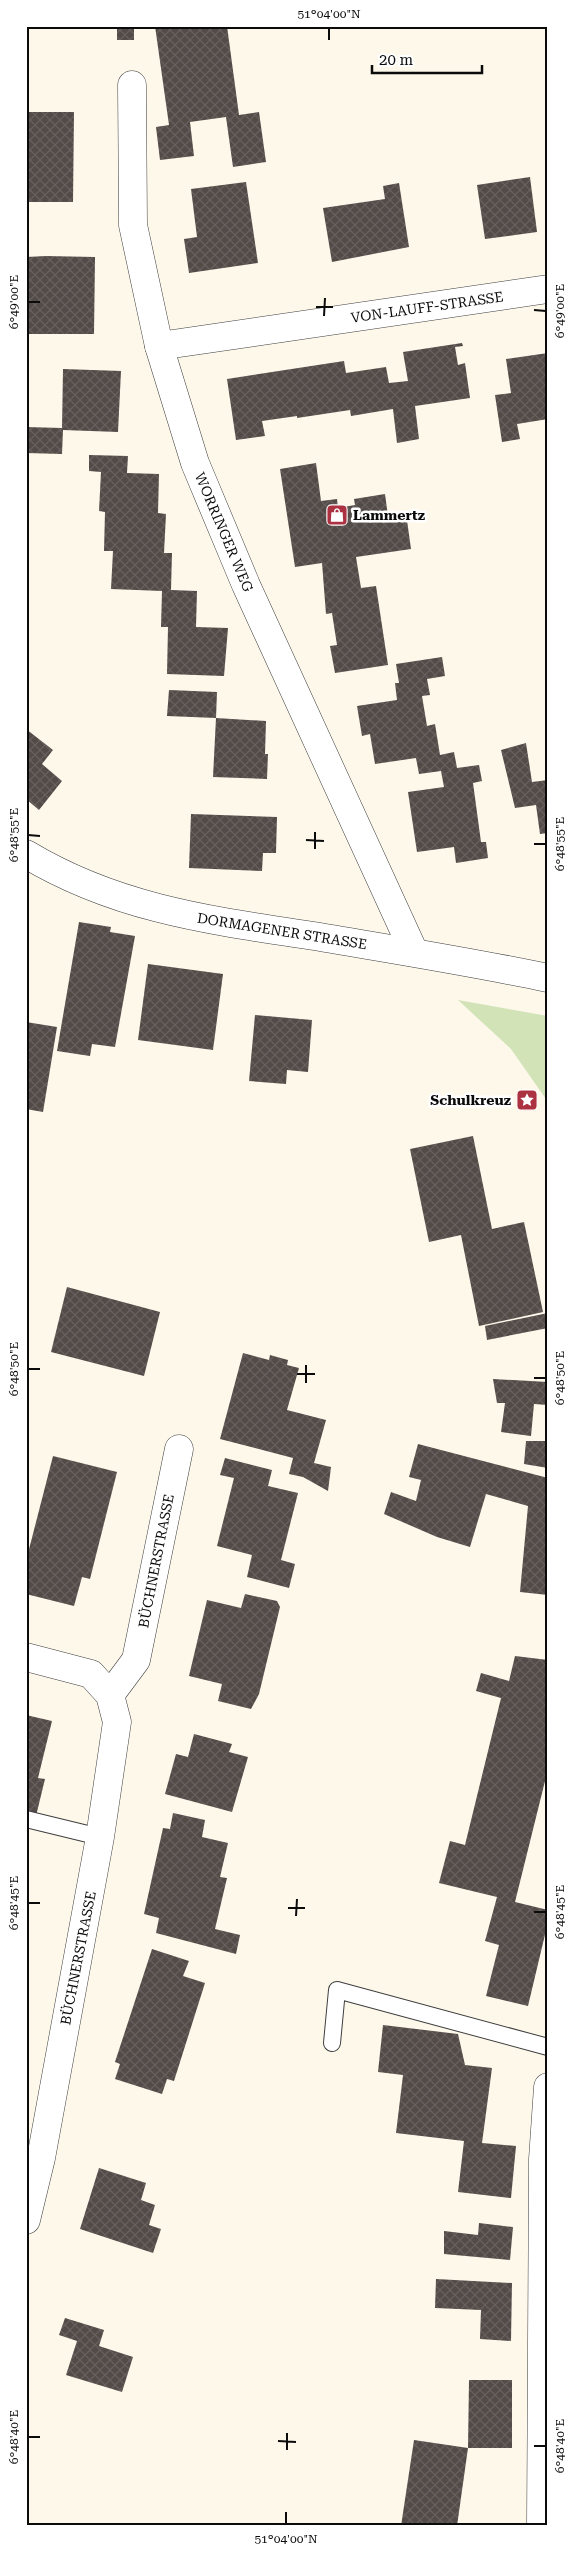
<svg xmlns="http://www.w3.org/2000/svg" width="574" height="2552" viewBox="0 0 574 2552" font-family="'Roboto Serif',serif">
<defs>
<pattern id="building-cross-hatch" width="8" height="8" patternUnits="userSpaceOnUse" patternTransform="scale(1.25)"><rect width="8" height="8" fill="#524b48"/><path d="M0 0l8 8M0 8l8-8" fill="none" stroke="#66605e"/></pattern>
</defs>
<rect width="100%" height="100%" fill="#fdf8ea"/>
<polygon fill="#d2e3b8" points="458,1000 548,1016 548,1102 511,1049"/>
<g fill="url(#building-cross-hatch)">
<rect x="117" y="26" width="17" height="14"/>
<polygon points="155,26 227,26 239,115 259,112 266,162 233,167 226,117 190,122 194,156 160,160 156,127 169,125"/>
<polygon points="26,112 74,112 73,202 26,202"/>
<polygon points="530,177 537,232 485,239 477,185"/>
<polygon points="246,182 258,263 189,273 184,239 197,237 191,189"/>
<polygon points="399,183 409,247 332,262 323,208 385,199 383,186"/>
<polygon points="46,256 95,257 94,334 26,334 26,257"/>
<polygon points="462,343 463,346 455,347 458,365 465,363 470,398 415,406 419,439 397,443 393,409 351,416 350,410 297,418 297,416 262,421 265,436 236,440 227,379 344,361 346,373 386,367 389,383 408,381 403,352"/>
<polygon points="548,353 548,419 517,424 520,439 502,442 495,395 511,393 506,359"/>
<polygon points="63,369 121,371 118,432 63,430 62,454 26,453 26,427 62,428"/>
<polygon points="89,455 128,456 127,473 159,474 158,513 166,514 164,553 172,553 171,590 197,591 196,627 228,628 224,676 167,674 168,627 161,627 162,591 111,589 113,551 104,551 105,512 99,511 101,472 89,471"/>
<polygon points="316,463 321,501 337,499 338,508 355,505 354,499 385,494 388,516 406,513 411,549 356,557 361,588 376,586 388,665 335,673 330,646 337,645 332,613 326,614 322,563 295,567 280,469"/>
<polygon points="442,657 445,676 427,679 430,695 422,696 427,726 435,724 440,755 454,752 457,768 479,765 482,781 473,783 481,842 486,842 488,858 456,863 454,847 417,852 408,792 444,787 441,771 419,774 416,758 375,764 370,734 362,736 357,706 397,700 395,683 399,683 396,664"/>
<polygon points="169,690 217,692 216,718 167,716"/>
<polygon points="216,718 266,721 265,754 268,754 267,779 213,777"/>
<polygon points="26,729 53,750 42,764 62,781 39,810 26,799"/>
<polygon points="526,743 532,782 548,780 548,833 540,834 536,805 515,808 501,750"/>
<polygon points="191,814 277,817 276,853 263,853 262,871 189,868"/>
<polygon points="79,922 111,927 110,932 135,936 115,1047 92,1044 90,1056 57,1051"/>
<polygon points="148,964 223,974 213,1050 138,1040"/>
<polygon points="255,1015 312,1020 308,1072 287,1070 286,1084 249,1081"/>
<polygon points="26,1022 57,1027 43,1112 26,1109"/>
<polygon points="473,1136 492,1229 524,1222 543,1312 479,1326 461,1235 429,1242 410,1149"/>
<polygon points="67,1287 160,1312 144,1376 51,1352"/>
<polygon points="548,1313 548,1328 487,1340 485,1326"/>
<polygon points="243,1353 269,1360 270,1355 288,1360 287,1365 299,1368 287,1410 326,1420 314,1463 331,1467 328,1491 303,1477 289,1474 293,1458 220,1439"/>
<polygon points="493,1379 548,1382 548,1405 534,1404 531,1436 501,1432 505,1403 497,1403"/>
<polygon points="526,1441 548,1441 548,1468 524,1464"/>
<polygon points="418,1444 548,1478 548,1595 520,1592 528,1506 486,1494 470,1547 437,1537 384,1514 391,1492 416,1501 421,1480 409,1477"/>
<polygon points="53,1456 117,1472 90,1579 82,1577 74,1606 26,1594 26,1561"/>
<polygon points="225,1458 272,1470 268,1486 298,1493 281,1560 295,1564 289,1588 247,1577 252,1555 217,1546 234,1478 220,1475"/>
<polygon points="245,1594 277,1601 280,1607 259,1694 251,1709 218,1701 222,1684 189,1676 207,1600 241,1608"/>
<polygon points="515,1656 548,1660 548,1769 515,1902 548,1910 548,1922 528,2006 486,1996 499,1945 485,1941 497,1897 439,1883 450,1841 465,1845 501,1698 476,1691 481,1673 509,1681"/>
<polygon points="26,1715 52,1721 38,1778 45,1779 36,1816 26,1814"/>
<polygon points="194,1734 232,1744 229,1752 248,1757 232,1812 165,1794 176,1754 188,1757"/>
<polygon points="173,1813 205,1820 202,1837 228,1843 220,1877 227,1878 215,1929 240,1935 236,1954 156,1933 159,1918 144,1914 163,1828 170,1829"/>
<polygon points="152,1949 189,1961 183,1976 205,1983 174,2081 167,2079 162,2094 115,2079 120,2064 115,2062"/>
<polygon points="383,2025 458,2034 465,2065 492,2068 482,2143 516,2146 511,2198 458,2192 464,2141 396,2133 403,2075 378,2072"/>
<polygon points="99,2168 146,2183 141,2200 155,2205 149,2225 161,2229 153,2253 80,2229"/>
<polygon points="479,2223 513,2227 510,2260 444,2254 444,2231 478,2235"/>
<polygon points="436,2279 512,2283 511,2341 480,2339 481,2310 435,2308"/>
<polygon points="65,2318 104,2330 99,2346 133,2357 122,2392 66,2375 77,2341 59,2335"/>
<polygon points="469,2380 512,2380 512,2448 468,2448"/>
<polygon points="414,2440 468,2448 457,2526 401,2526"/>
</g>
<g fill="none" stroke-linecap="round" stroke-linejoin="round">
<g stroke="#3e3e3e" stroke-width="18">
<g id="service">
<polyline points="26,1819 100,1837"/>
<polyline points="332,2043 337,1990 548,2047"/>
</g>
</g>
<g stroke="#3e3e3e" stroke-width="29">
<g id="minor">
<polyline points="132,85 133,225 159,346 195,463 246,585 414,952"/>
<polyline points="159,346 548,289"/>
<path d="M26,854C119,910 215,921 320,937C396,950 472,962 548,978"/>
<polyline points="26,1657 91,1674 110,1695 117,1722 100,1837 41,2158 26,2220"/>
<polyline points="110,1695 136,1660 179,1449"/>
<polyline points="541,2526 543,2159 548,2087"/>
</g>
</g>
<use href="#service" stroke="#fff" stroke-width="16"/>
<use href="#minor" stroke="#fff" stroke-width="28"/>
</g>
<path fill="none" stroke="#0b0b0b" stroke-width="2" d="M329,40V28M28,302H40M316,307H333M534,310L546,311M324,316L325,298M28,835L40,836M306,840L324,841M534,844H546M315,849V832M28,1369H40M297,1374H315M534,1378H546M306,1383V1365M28,1903H40M288,1908H305M534,1912H546M296,1916L297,1899M28,2437H40M278,2441L296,2442M534,2446H546M287,2450V2433M286,2524V2512"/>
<defs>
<g id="shop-square" transform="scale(1.125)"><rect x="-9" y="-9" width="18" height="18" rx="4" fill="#ac3141" stroke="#fff"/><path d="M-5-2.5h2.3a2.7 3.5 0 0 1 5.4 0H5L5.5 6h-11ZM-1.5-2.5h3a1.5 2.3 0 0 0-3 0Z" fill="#fff"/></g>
<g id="sight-square" transform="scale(1.125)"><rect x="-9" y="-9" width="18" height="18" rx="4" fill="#ac3141" stroke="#fff"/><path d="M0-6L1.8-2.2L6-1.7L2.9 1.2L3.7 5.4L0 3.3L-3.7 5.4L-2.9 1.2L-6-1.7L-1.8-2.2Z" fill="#fff"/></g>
</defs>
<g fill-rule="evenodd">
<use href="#shop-square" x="337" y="515"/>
<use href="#sight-square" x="527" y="1100"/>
</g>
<g text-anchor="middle" stroke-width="5" stroke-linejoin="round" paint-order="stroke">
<g font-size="14" fill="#0b0b0b" stroke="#fff">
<text transform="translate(427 307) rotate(-8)" y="5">VON-LAUFF-STRASSE</text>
<text transform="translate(224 532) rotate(67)" y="5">WORRINGER WEG</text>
<text transform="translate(282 931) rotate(9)" y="5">DORMAGENER STRASSE</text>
<text transform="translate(156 1561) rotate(-79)" y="5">BÜCHNERSTRASSE</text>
<text transform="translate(78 1958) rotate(-79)" y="5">BÜCHNERSTRASSE</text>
</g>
<g font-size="14" font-weight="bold" fill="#0b0b0b" stroke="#fff" text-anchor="start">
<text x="353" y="520">Lammertz</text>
<text x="511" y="1105" text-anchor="end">Schulkreuz</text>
</g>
</g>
<rect width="574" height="2552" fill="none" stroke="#ffffff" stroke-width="55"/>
<path d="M372 65v8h110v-8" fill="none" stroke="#0b0b0b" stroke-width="2.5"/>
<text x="379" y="65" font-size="15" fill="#0b0b0b" stroke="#ffffff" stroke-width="4" paint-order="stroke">20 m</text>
<rect x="28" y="28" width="518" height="2496" fill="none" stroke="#0b0b0b" stroke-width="2"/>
<g font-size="12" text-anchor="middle" fill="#0b0b0b">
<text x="329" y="18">51°04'00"N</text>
<text transform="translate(14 302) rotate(-90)" y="4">6°49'00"E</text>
<text transform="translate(560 311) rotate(-90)" y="4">6°49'00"E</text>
<text transform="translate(14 835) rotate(-90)" y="4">6°48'55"E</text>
<text transform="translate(560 844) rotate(-90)" y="4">6°48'55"E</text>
<text transform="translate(14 1369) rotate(-90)" y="4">6°48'50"E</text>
<text transform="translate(560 1378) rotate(-90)" y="4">6°48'50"E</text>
<text transform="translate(14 1903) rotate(-90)" y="4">6°48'45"E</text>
<text transform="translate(560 1912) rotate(-90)" y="4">6°48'45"E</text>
<text transform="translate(14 2437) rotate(-90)" y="4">6°48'40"E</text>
<text transform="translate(560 2446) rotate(-90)" y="4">6°48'40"E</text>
<text x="286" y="2543">51°04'00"N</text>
</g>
</svg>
